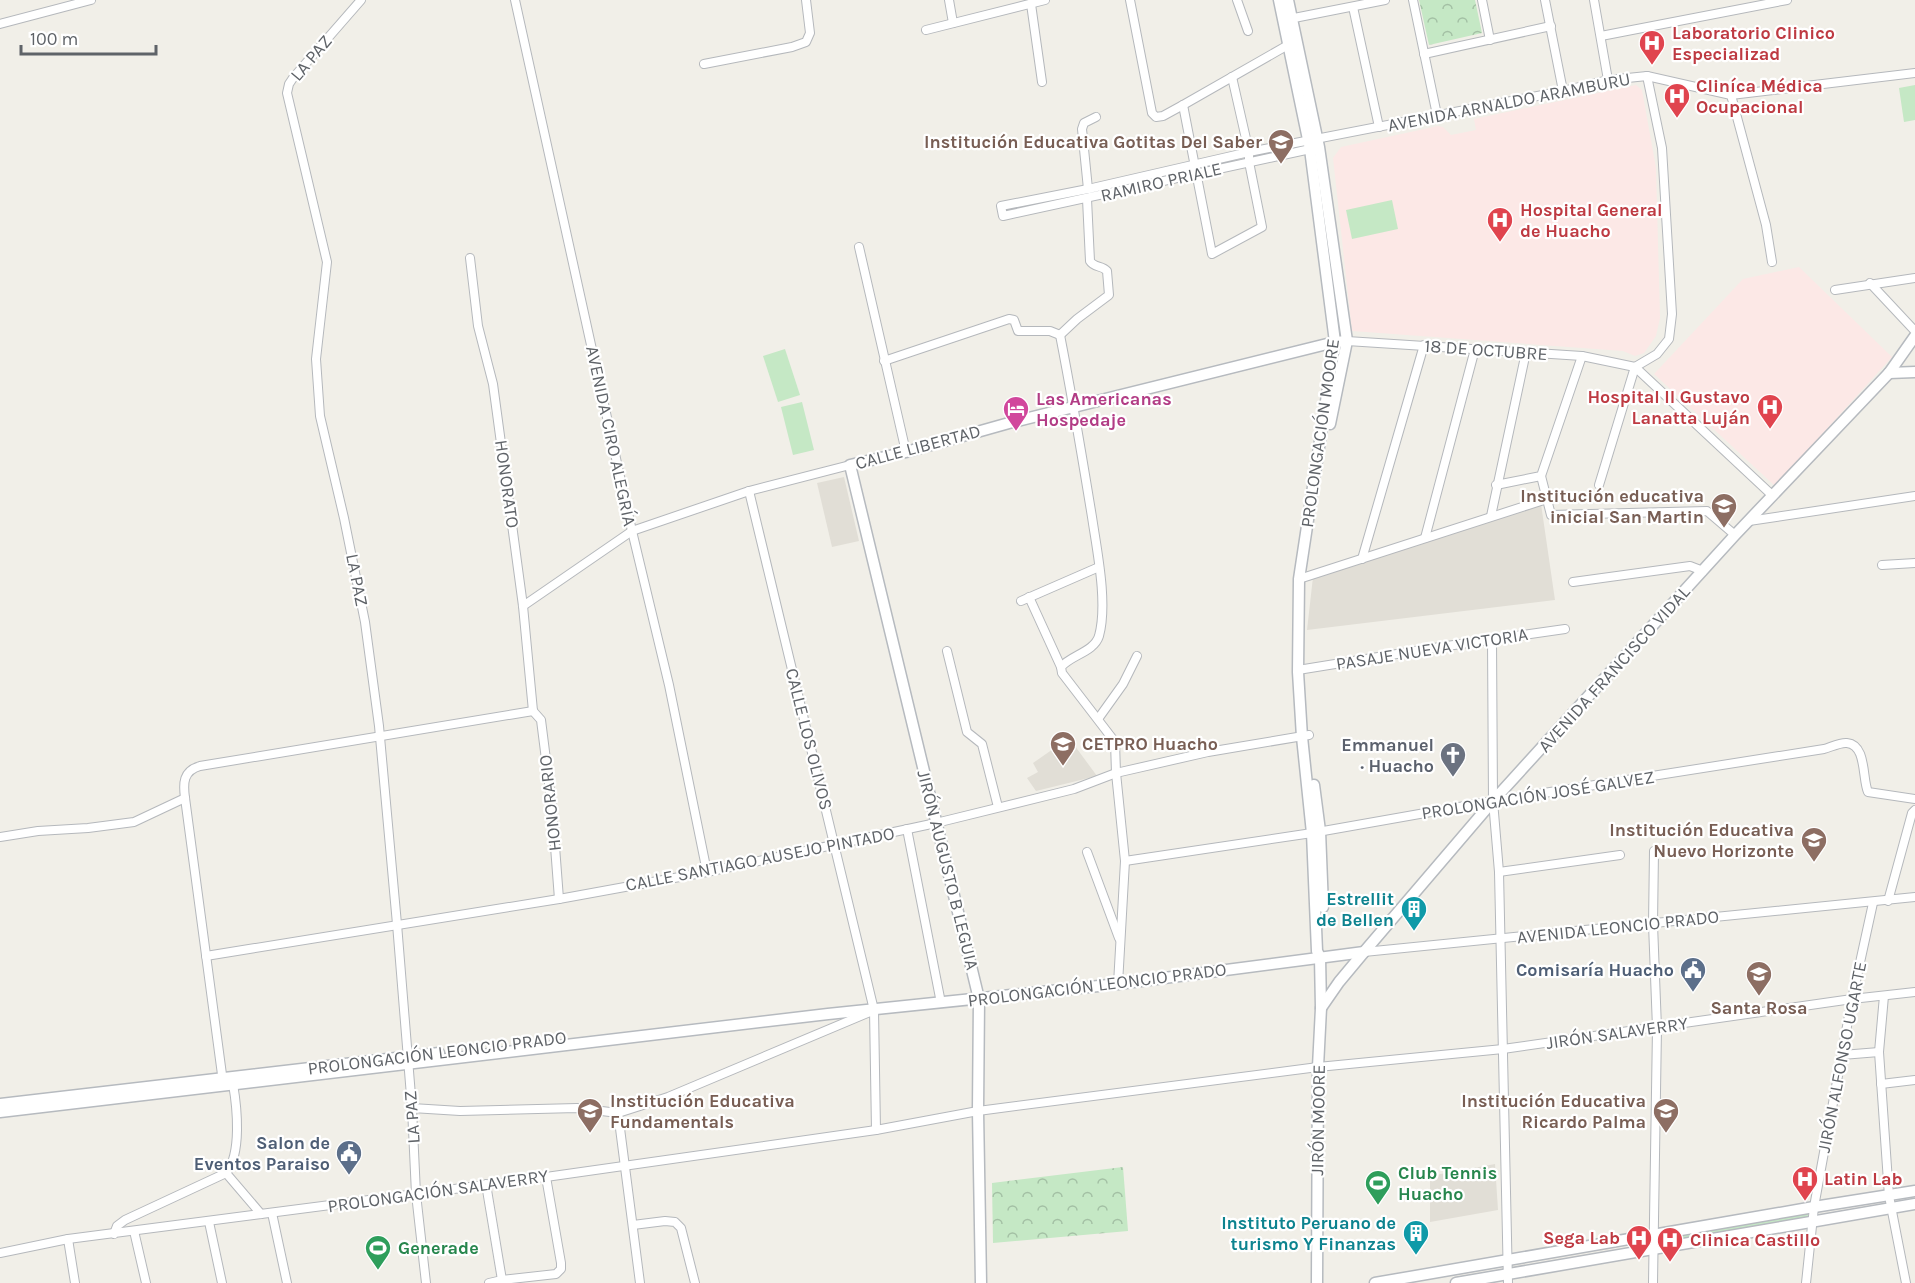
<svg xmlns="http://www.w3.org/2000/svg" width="1915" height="1283" viewBox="0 0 1915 1283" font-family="Karla,sans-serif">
<defs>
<pattern id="forest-crowns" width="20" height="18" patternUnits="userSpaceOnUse" patternTransform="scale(1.5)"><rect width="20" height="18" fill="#c5e8c5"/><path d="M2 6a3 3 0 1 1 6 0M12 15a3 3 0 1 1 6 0" fill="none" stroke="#a3c0a4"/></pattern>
</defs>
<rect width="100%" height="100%" fill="#f1efe8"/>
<g fill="#e1ded6">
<polygon points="844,477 859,541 832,547 817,483"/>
<polygon points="1541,504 1555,600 1307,630 1313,577"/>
<polygon points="1069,738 1097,776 1036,791 1027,778 1038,772 1033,763"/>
<polygon points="1495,1164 1498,1210 1430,1222 1430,1176"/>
</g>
<g fill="#fce8e6">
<polygon points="1636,85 1642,90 1656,168 1660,318 1656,336 1644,353 1635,356 1623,351 1352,331 1333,158 1341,147 1438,126 1443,127 1451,135 1476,130 1474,119"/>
<polygon points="1799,267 1892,357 1775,486 1654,374 1743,279"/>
</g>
<g fill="#c5e8c5">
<polygon points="1915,85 1915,120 1904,122 1899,88"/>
<polygon points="1392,200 1398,229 1352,239 1346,210"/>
<polygon points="785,349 800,395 778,402 763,356"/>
<polygon points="802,402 814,450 793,455 781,407"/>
<polygon points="1809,1209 1807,1220 1657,1246 1657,1236"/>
</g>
<g fill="url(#forest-crowns)">
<polygon points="1419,0 1475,0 1482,33 1429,45"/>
<polygon points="1123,1167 1128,1231 993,1243 992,1183"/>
</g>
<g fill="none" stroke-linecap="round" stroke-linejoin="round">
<g stroke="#b5b8bc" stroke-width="10">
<g id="street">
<polyline points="361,0 293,78 289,84 287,93 327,262 316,359 320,416 344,518 365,622 379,726 397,924 412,1108 416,1194 426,1283"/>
<polyline points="515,0 632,531 669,685 707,872"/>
<polyline points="949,0 953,23"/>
<polyline points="1130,0 1152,113 1156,117 1163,116 1183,105 1288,45"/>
<polyline points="1237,0 1248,31"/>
<polyline points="1413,0 1437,115"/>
<polyline points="1482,0 1490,40"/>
<polyline points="1545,0 1563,91"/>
<polyline points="1594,0 1608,80"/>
<polyline points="1031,4 1042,82"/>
<polyline points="1353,7 1379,127"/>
<polyline points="1289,19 1385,0"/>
<polyline points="0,24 91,0"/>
<polyline points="926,30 1045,0"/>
<polyline points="1601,36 1787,0"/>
<polyline points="1424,54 1551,26"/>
<polyline points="704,64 792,47 806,42 810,33 806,0"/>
<polyline points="1731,95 1766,225 1772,262"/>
<polyline points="1183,105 1212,254 1262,227 1249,162 1249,152 1232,77"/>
<polyline points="1315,148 1003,216 1001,206 1088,189 1249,152 1563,91 1608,80 1647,76 1731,95 1915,73"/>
<polyline points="1088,189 1082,129 1084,123 1096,117"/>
<polyline points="859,247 906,452"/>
<polyline points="470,258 478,326 493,384 523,606 533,711"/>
<polyline points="1870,283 1915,331"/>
<polyline points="1835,290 1915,278"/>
<path d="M1060,335C1072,396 1082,456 1092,517C1097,551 1108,603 1099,636C1094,652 1071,655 1061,667L1062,673L1115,742L1116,773L1125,861L1118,984"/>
<path d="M1060,335L1077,319L1109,295L1107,271C1102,265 1094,268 1090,261L1087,199"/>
<polyline points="1347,341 1582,356 1635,367"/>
<polyline points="884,361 1009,319 1014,320 1018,331 1050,331 1060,335"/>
<polyline points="1635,367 1657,354 1669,339 1672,314 1662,148 1647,76"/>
<polyline points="1635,367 1773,496"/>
<polyline points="1541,476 1551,515 1707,511 1735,535"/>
<polyline points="1496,485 1541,476 1582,356"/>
<polyline points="1599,485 1635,367"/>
<polyline points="749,491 874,1010 876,1130"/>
<polyline points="1491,516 1526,352"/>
<polyline points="1749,521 1915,496"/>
<polyline points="1425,538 1475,349"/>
<polyline points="1362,559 1424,345"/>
<polyline points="1882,565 1915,563"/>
<polyline points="1299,579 1547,499"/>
<polyline points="1573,582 1690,566 1703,571"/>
<polyline points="1029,597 1061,667"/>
<polyline points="1021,601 1099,567"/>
<polyline points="523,606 632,531 749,491 850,465"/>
<polyline points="1492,640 1493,801 1499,872 1508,1283"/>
<polyline points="947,651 967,732 982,744 998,807"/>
<polyline points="1298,670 1440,647 1565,629"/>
<polyline points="533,711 541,720 552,807 559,899"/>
<polyline points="1098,719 1123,684 1137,656"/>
<polyline points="907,829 941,1003"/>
<polyline points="0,837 38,831 88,828 134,822 185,798"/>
<polyline points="1087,852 1119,938"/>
<path d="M1125,861L1312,833L1493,801L1824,749C1831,747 1841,742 1847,743C1867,745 1862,779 1868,792L1915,799"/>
<polyline points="1499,872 1620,855"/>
<polyline points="1888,901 1912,813 1915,810"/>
<polyline points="1364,952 1915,897"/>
<polyline points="206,956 559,899 707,872 936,823 1074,789 1116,773 1208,752 1309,735"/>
<polyline points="1884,996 1879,1052 1889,1196 1906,1283"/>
<polyline points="1842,1055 1879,1052"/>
<path d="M223,1082L185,798C183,783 183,771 200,766L533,711"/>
<polyline points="1881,1084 1915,1080"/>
<polyline points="412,1108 460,1111 577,1108 618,1113 668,1097 870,1012"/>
<polyline points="618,1113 640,1283"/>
<polyline points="226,1173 261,1214"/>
<polyline points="486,1184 502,1280"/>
<polyline points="272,1213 287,1283"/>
<polyline points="209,1222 222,1283"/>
<polyline points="633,1225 665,1221 675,1222 681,1228 695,1283"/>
<polyline points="134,1231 146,1283"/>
<path d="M114,1234L117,1226L125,1220L226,1173C242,1154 237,1107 233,1084"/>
<polyline points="68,1239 75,1283"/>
<polyline points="0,1253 68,1239 546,1177 876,1130 978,1111 1318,1067 1503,1049 1852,999 1915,992"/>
<polyline points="489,1283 502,1280 556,1274 561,1269 561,1263 546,1177"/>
<polyline points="1653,1283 1657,1028 1653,924 1654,851"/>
<polyline points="1806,1283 1814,1207 1852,999 1873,903"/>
</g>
</g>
<g stroke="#b6babf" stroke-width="13">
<g id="secondary">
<polyline points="1279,0 1310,149 1335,342 1299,579 1298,672 1302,737 1312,833 1317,951 1320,957 1321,1008 1318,1067 1317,1283"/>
<polyline points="1288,0 1319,147 1347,341 1330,424"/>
<polyline points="1889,373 1915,372"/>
<polyline points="1314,785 1320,831 1323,907"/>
<polyline points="1321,1008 1339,982 1364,952 1493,801 1735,535 1889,373 1915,336"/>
<polyline points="0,1104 439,1053"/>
<polyline points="0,1112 828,1014 1118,984 1364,952"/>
<polyline points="981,1283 978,1111 979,999 850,465 906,452 1009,423 1335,342 1347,341"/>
<polyline points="1375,1283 1814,1207 1915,1191"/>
<polyline points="1456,1283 1915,1204"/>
</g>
</g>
<use href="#street" stroke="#fff" stroke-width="8"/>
<use href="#secondary" stroke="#fff" stroke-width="10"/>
</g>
<defs>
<g id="hospital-pin" transform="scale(1.35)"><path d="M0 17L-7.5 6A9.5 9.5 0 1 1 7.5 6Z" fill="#e0444e" stroke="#fff"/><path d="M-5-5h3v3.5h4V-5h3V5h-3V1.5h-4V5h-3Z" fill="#fff"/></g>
<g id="school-pin" transform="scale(1.35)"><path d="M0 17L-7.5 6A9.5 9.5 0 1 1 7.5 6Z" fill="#8d6e63" stroke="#fff"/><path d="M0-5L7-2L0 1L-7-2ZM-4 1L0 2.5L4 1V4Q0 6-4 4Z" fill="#fff"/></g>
<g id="hotel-pin" transform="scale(1.35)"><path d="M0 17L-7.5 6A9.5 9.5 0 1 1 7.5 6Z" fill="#d1479c" stroke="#fff"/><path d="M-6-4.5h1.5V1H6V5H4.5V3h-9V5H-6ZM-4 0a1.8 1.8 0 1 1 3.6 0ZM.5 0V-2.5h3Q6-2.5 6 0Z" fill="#fff"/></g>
<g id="church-pin" transform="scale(1.35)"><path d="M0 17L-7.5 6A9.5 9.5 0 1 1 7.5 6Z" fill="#6b7280" stroke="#fff"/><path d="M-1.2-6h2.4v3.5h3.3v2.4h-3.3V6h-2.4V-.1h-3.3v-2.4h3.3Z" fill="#fff"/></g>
<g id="building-pin" transform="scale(1.35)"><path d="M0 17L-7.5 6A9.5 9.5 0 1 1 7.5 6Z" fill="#0f9aa8" stroke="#fff"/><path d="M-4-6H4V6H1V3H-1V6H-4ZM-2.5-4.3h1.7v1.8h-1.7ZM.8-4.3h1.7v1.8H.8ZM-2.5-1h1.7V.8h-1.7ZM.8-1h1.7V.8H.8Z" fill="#fff"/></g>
<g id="civic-pin" transform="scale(1.35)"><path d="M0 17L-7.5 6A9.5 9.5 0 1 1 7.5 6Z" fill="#5c6f8a" stroke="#fff"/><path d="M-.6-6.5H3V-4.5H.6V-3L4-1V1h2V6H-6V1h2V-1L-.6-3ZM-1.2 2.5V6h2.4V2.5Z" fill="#fff"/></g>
<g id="stadium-pin" transform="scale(1.35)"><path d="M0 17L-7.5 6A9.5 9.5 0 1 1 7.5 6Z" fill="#2e9e5b" stroke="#fff"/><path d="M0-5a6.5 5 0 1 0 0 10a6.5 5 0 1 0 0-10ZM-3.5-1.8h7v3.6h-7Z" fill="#fff"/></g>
</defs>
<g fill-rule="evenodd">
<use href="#hospital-pin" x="1652" y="43"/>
<use href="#hospital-pin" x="1677" y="96"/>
<use href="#school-pin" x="1281" y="142"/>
<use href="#hospital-pin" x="1500" y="220"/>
<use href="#hospital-pin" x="1770" y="407"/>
<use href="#hotel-pin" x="1016" y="409"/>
<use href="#school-pin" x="1724" y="506"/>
<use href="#school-pin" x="1063" y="744"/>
<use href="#church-pin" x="1453" y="755"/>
<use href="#school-pin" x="1814" y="840"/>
<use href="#building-pin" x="1414" y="909"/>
<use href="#civic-pin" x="1693" y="970"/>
<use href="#school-pin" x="1759" y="974"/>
<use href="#school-pin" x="590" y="1111"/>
<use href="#school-pin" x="1666" y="1111"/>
<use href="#civic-pin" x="349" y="1153"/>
<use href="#hospital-pin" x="1805" y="1179"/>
<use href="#stadium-pin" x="1378" y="1183"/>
<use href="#building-pin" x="1416" y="1233"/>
<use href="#hospital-pin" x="1639" y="1238"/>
<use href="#hospital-pin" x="1670" y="1240"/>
<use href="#stadium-pin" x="378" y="1248"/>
</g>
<g text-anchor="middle" stroke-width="4.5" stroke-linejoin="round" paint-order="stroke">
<g font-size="18" font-weight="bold" fill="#be3a42" stroke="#fff" text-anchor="start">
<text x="1672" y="39">Laboratorio Clinico<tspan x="1672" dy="21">Especializad</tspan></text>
<text x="1696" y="92">Cliníca Médica<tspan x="1696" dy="21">Ocupacional</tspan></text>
<text x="1520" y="216">Hospital General<tspan x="1520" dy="21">de Huacho</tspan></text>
<text x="1750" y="403" text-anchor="end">Hospital II Gustavo<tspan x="1750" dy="21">Lanatta Luján</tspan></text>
<text x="1824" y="1185">Latin Lab</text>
<text x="1620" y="1244" text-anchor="end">Sega Lab</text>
<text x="1690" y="1246">Clinica Castillo</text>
</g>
<g font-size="18" fill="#5f6368" stroke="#fff">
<text transform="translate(311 58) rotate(-50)" y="6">LA PAZ</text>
<text transform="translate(1509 102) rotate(-11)" y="6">AVENIDA ARNALDO ARAMBURU</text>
<text transform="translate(1161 182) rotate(-13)" y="6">RAMIRO PRIALE</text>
<text transform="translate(1486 350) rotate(4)" y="6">18 DE OCTUBRE</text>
<text transform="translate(1320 433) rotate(-82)" y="6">PROLONGACIÓN MOORE</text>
<text transform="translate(611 436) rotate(78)" y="6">AVENIDA CIRO ALEGRÍA</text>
<text transform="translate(918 447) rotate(-15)" y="6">CALLE LIBERTAD</text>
<text transform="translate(507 484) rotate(82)" y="6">HONORATO</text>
<text transform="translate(357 580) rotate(79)" y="6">LA PAZ</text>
<text transform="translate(1432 649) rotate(-9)" y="6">PASAJE NUEVA VICTORIA</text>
<text transform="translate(1614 669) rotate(-48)" y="6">AVENIDA FRANCISCO VIDAL</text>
<text transform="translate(809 739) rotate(76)" y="6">CALLE LOS OLIVOS</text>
<text transform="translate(1538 795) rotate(-9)" y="6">PROLONGACIÓN JOSÉ GALVEZ</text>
<text transform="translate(550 803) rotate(-96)" y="6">HONORARIO</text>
<text transform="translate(760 859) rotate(-11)" y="6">CALLE SANTIAGO AUSEJO PINTADO</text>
<text transform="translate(948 870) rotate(76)" y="6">JIRÓN AUGUSTO B LEGUIA</text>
<text transform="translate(1618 927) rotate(-6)" y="6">AVENIDA LEONCIO PRADO</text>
<text transform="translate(1097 985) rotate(-7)" y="6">PROLONGACIÓN LEONCIO PRADO</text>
<text transform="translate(1617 1033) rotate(-8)" y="6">JIRÓN SALAVERRY</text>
<text transform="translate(437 1053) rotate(-7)" y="6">PROLONGACIÓN LEONCIO PRADO</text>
<text transform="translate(1842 1057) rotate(-79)" y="6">JIRÓN ALFONSO UGARTE</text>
<text transform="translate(412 1117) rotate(-94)" y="6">LA PAZ</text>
<text transform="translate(1318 1120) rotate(-89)" y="6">JIRÓN MOORE</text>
<text transform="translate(438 1191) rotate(-8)" y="6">PROLONGACIÓN SALAVERRY</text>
</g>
<g font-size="18" font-weight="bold" fill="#785e54" stroke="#fff" text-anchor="end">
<text x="1262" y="148">Institución Educativa Gotitas Del Saber</text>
<text x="1704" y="502">Institución educativa<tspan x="1704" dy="21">inicial San Martin</tspan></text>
<text x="1082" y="750" text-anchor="start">CETPRO Huacho</text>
<text x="1794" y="836">Institución Educativa<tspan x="1794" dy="21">Nuevo Horizonte</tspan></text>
<text x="1759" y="1014" text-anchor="middle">Santa Rosa</text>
<text x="610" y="1107" text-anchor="start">Institución Educativa<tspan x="610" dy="21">Fundamentals</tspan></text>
<text x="1646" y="1107">Institución Educativa<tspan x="1646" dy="21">Ricardo Palma</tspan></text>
</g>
<g font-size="18" font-weight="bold" fill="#b23c85" stroke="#fff" text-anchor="start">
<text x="1036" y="405">Las Americanas<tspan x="1036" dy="21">Hospedaje</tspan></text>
</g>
<g font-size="18" font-weight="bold" fill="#5b616d" stroke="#fff" text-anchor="end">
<text x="1434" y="751">Emmanuel<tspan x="1434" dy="21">· Huacho</tspan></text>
</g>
<g font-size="18" font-weight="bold" fill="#0d838f" stroke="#fff" text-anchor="end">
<text x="1394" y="905">Estrellit<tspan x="1394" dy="21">de Bellen</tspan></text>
<text x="1396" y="1229">Instituto Peruano de<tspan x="1396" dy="21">turismo Y Finanzas</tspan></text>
</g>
<g font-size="18" font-weight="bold" fill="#4e5e75" stroke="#fff" text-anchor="end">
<text x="1674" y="976">Comisaría Huacho</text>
<text x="330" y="1149">Salon de<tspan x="330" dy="21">Eventos Paraiso</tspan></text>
</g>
<g font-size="18" font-weight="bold" fill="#27864d" stroke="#fff" text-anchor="start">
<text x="1398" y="1179">Club Tennis<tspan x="1398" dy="21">Huacho</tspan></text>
<text x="398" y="1254">Generade</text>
</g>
</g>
<path d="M21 45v9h135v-9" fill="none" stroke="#5f6368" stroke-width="3"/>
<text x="30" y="45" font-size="18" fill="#5f6368" stroke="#ffffff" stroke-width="4.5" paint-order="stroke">100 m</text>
</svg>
